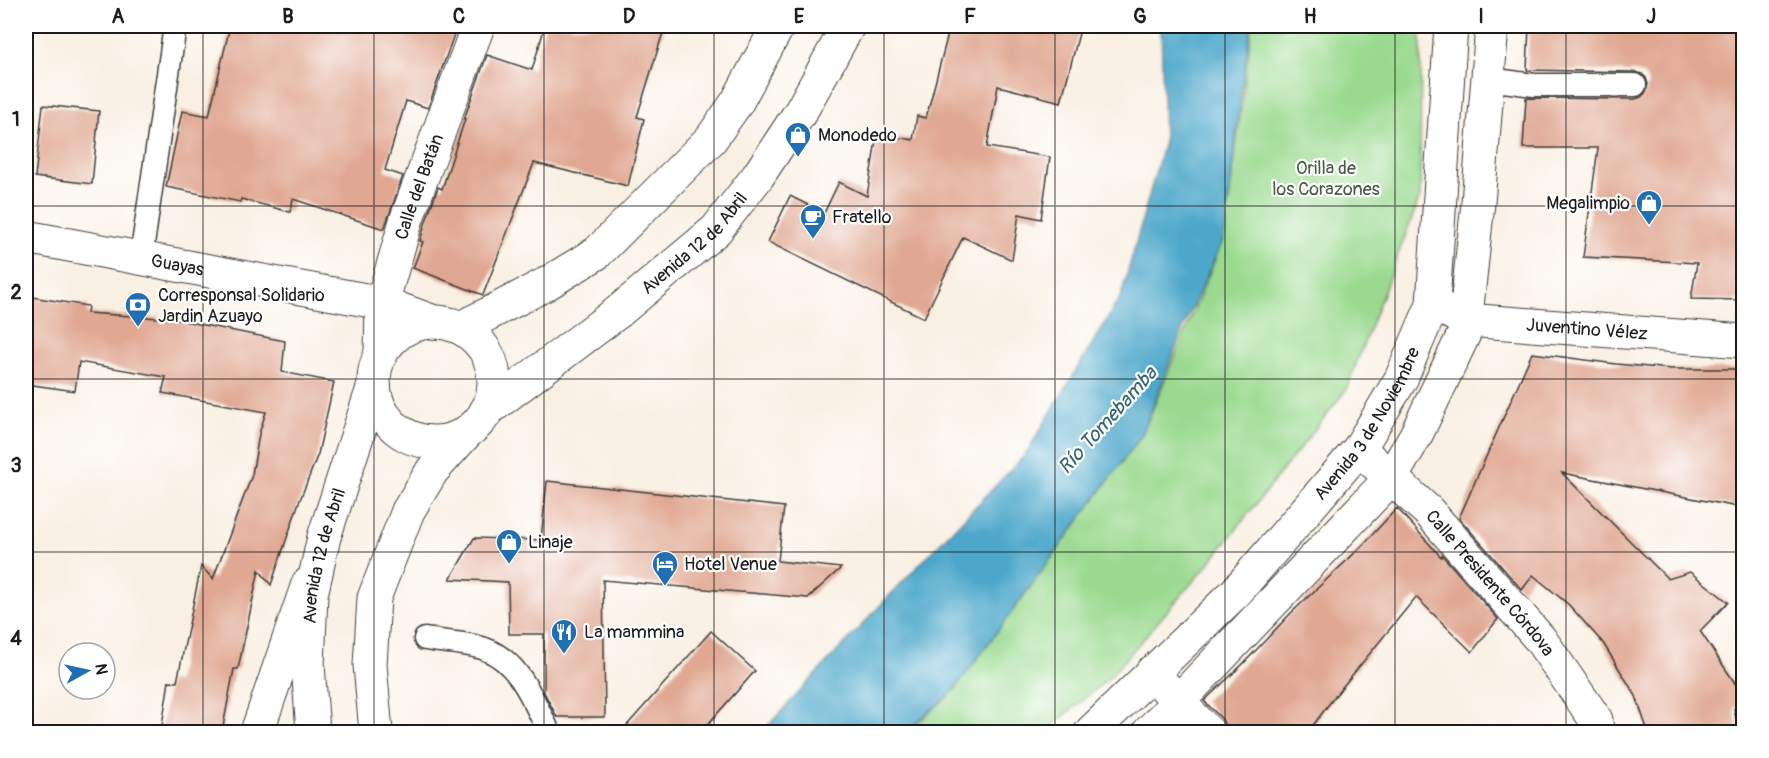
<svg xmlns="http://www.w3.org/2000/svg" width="1769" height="758" viewBox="0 0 1769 758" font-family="Pangolin,sans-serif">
<rect width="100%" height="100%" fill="#fff"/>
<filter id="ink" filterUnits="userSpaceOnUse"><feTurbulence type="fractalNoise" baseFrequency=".0167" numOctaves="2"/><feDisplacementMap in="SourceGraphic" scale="12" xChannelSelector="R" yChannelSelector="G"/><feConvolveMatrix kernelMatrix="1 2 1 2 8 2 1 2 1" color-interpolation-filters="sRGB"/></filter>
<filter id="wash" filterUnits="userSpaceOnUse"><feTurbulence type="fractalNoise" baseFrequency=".008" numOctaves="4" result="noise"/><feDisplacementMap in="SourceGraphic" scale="24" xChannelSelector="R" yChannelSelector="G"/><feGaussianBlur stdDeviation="1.35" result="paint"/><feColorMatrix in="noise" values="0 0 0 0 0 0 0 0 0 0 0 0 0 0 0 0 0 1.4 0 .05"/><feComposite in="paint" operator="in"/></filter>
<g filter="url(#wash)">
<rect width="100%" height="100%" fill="#f9f0e3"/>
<polygon fill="#9ad98e" stroke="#5b7a55" stroke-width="1.5" points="1252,26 1421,26 1420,197 1346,390 1211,561 1110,677 1045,732 907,732 952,693 1142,435 1224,238"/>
<polygon fill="#4da7ca" stroke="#346273" stroke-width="1.5" points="1161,26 1251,26 1241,93 1224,238 1183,328 1142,435 952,693 904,732 762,732 889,596 1025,455 1121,296 1164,142"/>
<g id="blocks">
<g fill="#e0a792">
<polygon points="230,26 457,26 428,108 406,101 385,170 403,176 384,229 293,199 290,212 241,199 240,202 166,187 182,111 209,116"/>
<polygon points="545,26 665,26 637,117 644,119 628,186 534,163 483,295 413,268 423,242 420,241 425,224 438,187 442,189 465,119 464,119 487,55 532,70"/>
<polygon points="950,26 1081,26 1061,102 998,86 987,147 1050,157 1041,219 1019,214 1012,260 963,237 924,318 768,242 790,196 824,213 839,182 867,196 877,134 913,140 917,116 926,118"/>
<polygon points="1529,26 1743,26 1743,300 1691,299 1697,263 1583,257 1598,148 1523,148 1526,98 1635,99 1641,97 1646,92 1648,84 1646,78 1642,74 1635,72 1527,70"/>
<polygon points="43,105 99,111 92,184 35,177"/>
<polygon points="26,296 88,306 87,313 174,319 285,341 282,372 334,382 318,454 298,505 271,585 259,570 238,669 234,669 222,732 161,732 169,681 177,682 201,566 213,579 252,475 259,434 266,412 162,393 166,377 79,362 75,391 26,384"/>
<polygon points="1532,353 1616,364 1671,369 1743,369 1743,508 1562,473 1668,579 1690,572 1728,602 1700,631 1743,695 1743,704 1734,709 1739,732 1648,732 1636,696 1603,643 1569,605 1533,575 1522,590 1459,518"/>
<polygon points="547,481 784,507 778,561 841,568 808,598 603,580 605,717 557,717 544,692 544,634 509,634 508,582 450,579 474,538 541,540"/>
<polygon points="1397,508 1441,557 1442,555 1498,619 1472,652 1416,597 1335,696 1308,732 1226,732 1226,727 1222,719 1204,701 1242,665 1291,613 1358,550"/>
<polygon points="711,631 755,671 701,732 621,732"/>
</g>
</g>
</g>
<g filter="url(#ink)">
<use href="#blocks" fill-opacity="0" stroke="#3d3c3a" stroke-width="1.5"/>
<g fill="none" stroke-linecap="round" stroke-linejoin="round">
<g stroke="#3d3c3a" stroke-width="25">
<g id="lane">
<polyline points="1489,79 1534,85 1635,85"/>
<polyline points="141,258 175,26"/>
<path d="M425,639C442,642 470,643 485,649C520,662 534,702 549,732"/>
</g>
</g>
<g stroke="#3d3c3a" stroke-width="35">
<g id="street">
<path id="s1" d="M26,237L382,303L434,322"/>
<path id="s2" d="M1433,304L1466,320L1744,341"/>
<path id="s3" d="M381,353L382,303L407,218L478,26"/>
<path id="s4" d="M1359,449L1429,512L1540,639L1596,720L1597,732"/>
<polyline points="1152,672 1179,703 1208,732"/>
<polyline points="257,732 308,584"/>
</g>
</g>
<g stroke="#3d3c3a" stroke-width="35">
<g id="secondary">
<circle cx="434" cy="382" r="60"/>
<polyline points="461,328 546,284 597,253 711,139 737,102 778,26"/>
<path id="s5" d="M486,411L618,312L716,230L758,176L801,111L848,26"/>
<path id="s6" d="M313,732L308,665L311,595L324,537L374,385"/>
<polyline points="376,732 370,665 374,598 408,511 432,471 468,431"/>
<path id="s7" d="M1091,732L1236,592L1359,449L1401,379L1433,304L1451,26"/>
<polyline points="1149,732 1391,478 1416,435 1464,334 1478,203 1492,26"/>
</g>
</g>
<use href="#lane" stroke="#fff" stroke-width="22"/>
<use href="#street" stroke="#fff" stroke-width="33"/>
<use href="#secondary" stroke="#fff" stroke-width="33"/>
</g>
</g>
<path fill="none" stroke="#1c1c1c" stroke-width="1.5" stroke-opacity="0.55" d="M203,26V732M374,26V732M544,26V732M714,26V732M884,26V732M1055,26V732M1225,26V732M1395,26V732M1566,26V732M26,206H1744M26,379H1744M26,552H1744"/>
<defs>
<g id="shop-pin" transform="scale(1.35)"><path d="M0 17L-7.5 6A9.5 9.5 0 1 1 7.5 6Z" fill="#1f6fb2" stroke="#fff"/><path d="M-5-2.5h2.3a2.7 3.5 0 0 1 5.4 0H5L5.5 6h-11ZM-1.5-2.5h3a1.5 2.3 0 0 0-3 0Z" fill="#fff"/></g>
<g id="cafe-pin" transform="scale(1.35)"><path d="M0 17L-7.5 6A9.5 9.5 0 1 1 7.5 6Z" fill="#1f6fb2" stroke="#fff"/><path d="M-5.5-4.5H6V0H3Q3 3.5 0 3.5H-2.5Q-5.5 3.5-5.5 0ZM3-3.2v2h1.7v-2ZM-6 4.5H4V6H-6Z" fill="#fff"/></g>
<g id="bank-pin" transform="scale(1.35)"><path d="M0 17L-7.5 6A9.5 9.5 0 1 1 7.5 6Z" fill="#1f6fb2" stroke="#fff"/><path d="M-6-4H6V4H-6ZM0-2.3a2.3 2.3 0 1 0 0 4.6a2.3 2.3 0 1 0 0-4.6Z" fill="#fff"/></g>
<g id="hotel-pin" transform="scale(1.35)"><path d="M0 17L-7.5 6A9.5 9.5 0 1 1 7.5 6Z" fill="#1f6fb2" stroke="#fff"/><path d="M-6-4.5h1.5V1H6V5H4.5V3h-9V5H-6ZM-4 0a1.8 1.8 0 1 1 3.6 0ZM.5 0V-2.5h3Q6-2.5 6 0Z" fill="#fff"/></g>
<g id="restaurant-pin" transform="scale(1.35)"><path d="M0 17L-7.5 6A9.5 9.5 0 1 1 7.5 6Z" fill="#1f6fb2" stroke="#fff"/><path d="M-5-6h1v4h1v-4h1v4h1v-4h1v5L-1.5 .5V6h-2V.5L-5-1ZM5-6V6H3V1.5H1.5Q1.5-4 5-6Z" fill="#fff"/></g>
</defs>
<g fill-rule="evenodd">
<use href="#shop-pin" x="798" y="135"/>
<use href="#shop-pin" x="1649" y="203"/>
<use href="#cafe-pin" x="813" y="217"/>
<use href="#bank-pin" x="138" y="305"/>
<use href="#shop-pin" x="509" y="542"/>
<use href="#hotel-pin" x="665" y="564"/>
<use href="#restaurant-pin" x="564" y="632"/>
</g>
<g text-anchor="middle" stroke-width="4.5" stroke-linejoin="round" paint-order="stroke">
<g font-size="18" fill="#1c1c1c" stroke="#fff" text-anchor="start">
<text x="818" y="141">Monodedo</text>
<text x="1630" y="209" text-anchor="end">Megalimpio</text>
<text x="832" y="223">Fratello</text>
<text x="158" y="301">Corresponsal Solidario<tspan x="158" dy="21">Jardin Azuayo</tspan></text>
<text x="528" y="548">Linaje</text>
<text x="684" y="570">Hotel Venue</text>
<text x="584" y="638">La mammina</text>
</g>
<g font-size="18" fill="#485e44" stroke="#fff">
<text x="1326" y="174">Orilla de<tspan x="1326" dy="21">los Corazones</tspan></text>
</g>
<g font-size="18" fill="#1c1c1c" stroke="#fff">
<text dy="6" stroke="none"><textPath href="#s3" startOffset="172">Calle del Batán</textPath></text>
<text dy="6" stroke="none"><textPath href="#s5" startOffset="268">Avenida 12 de Abril</textPath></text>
<text dy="6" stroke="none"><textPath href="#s1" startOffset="154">Guayas</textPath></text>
<text dy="6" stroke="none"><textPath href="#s2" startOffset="158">Juventino Vélez</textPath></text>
<text dy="6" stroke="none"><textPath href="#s7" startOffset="416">Avenida 3 de Noviembre</textPath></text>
<text dy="6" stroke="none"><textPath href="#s6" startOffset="178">Avenida 12 de Abril</textPath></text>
<text dy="6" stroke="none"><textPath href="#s4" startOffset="188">Calle Presidente Córdova</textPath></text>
</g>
<g font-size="20" font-style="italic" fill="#346273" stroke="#fff">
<text transform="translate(1107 420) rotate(-48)" y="7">Río Tomebamba</text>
</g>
</g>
<rect width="1769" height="758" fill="none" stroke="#fff" stroke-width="66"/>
<g transform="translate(87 671) rotate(82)"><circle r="28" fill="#ffffff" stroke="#a4a4a4" stroke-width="1.5"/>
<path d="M0-4.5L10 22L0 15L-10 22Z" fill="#1f6fb2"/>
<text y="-9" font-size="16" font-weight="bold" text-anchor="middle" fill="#1c1c1c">N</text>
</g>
<rect x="33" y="33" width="1703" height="692" fill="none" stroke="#1c1c1c" stroke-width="2"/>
<g font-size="20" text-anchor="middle" font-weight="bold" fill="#1c1c1c">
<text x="118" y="23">A</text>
<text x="288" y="23">B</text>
<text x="459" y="23">C</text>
<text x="629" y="23">D</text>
<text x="799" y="23">E</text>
<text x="970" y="23">F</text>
<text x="1140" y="23">G</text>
<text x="1310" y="23">H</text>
<text x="1481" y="23">I</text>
<text x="1651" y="23">J</text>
<text x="16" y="126">1</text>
<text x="16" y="299">2</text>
<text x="16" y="472">3</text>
<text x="16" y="645">4</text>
</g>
</svg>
